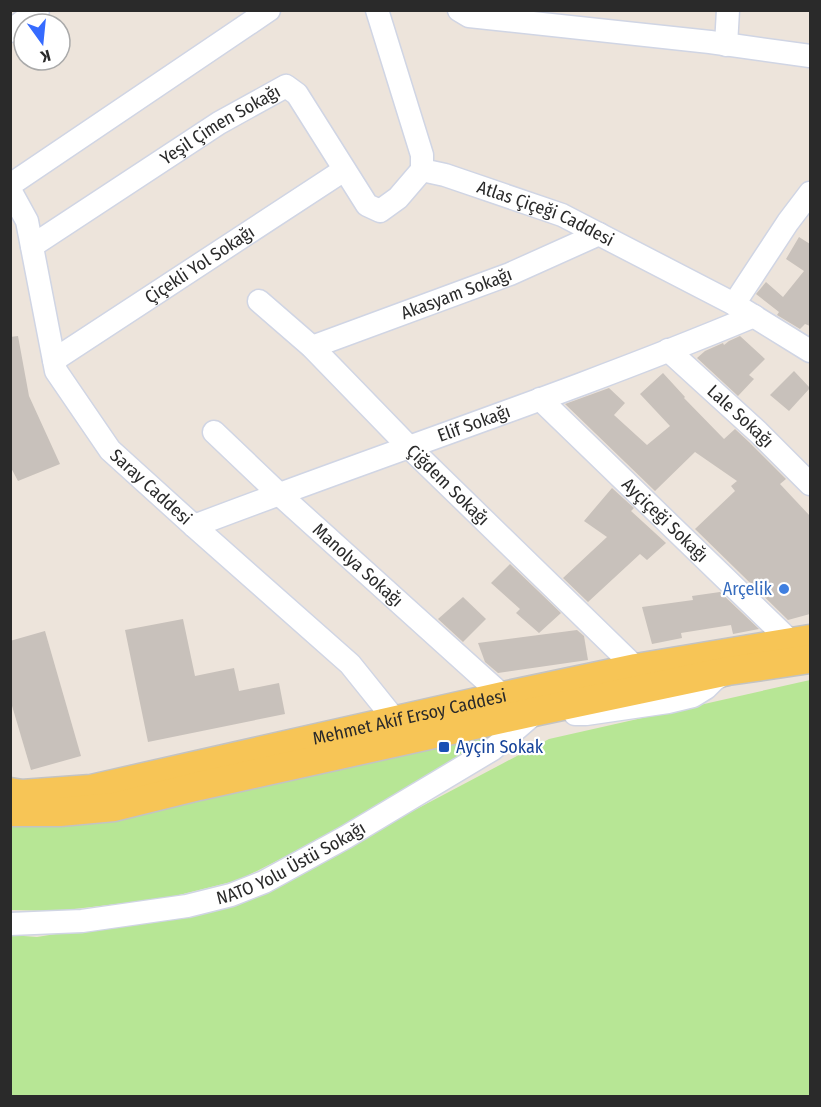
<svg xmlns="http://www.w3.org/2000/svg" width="821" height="1107" viewBox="0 0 821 1107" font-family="'Fira Sans Condensed',sans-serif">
<rect width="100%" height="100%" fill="#ede4db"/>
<g fill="#b7e695">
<polygon points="810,680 810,1096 11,1096 10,935 37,937 235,905 549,739"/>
<polygon points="492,733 495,738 473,751 461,754 459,760 359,819 239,880 167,898 58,911 11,910 11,822"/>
</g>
<g fill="#c8c1bb">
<polygon points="799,237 810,244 810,326 805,324 800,329 777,315 779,312 756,294 766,282 783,297 804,271 786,259"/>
<polygon points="18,336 29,396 60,464 18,481 10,466 10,337"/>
<polygon points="740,336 765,359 749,375 754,379 738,396 697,358 705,351 723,343 724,345 729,341"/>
<polygon points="794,371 810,388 789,411 770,395"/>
<polygon points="663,373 685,397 684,398 724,439 735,429 749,442 786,479 780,484 810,516 810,614 788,620 695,529 735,491 731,486 737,481 695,452 655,491 565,404 609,388 625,403 614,415 647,445 670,426 640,394"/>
<polygon points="612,488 634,508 631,511 666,543 647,560 640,554 588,602 563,578 607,537 584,521"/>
<polygon points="510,564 561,613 539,633 516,613 520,609 491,583"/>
<polygon points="720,592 759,629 733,634 731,625 681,633 682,638 652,644 642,607 693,600 692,596"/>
<polygon points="463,597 486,619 463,642 438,619"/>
<polygon points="183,619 195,676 234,668 239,691 279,683 285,714 148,742 125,630"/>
<polygon points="577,630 584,636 588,660 498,673 485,662 478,643"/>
<polygon points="45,631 81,756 31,770 10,699 10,641"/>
</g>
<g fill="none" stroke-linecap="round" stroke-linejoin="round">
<g stroke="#d0d5e4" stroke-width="25">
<g id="minor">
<path id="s1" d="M377,10L422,155V170L445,175L562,215L734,304L810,351"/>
<polyline points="459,10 469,16 710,42 810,56"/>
<polyline points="10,31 38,10"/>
<polyline points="726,45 728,10"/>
<polyline points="10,185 269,10"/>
<path id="s2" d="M10,190L27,221L56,371L110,450L194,526L350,664L395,720"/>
<path id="s3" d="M32,246L219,123L286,86L297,94L367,205L380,211L398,198L422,170"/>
<path id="s4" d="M259,301L312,347L410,448L636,668"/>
<polyline points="734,304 788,222 810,193"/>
<path id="s5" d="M312,347L510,274L599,234"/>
<path id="s6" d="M668,350L758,432L810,484"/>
<path id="s7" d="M54,360L344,170"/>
<path id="s8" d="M540,399L790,641"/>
<path id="s9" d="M214,432L279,494L503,696"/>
<path id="s10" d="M194,526C380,455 570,393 754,316"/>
<polyline points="575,714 586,714 668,702 693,696 706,688 714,680 725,673"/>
<path id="s11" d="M10,924L82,921L187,906L231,895L264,882L346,837L493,749L536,712"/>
</g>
</g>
<g stroke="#c3c3c3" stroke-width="31">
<g id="major">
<path id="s12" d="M10,792L22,794L91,789L503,696L636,668L810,639"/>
<polyline points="10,812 60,812 114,807 199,786 538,711 728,671 810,659"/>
</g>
</g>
<use href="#minor" stroke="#fff" stroke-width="22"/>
<use href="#major" stroke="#f7c556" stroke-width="28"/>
</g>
<circle fill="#3f7fe0" stroke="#fff" stroke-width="2" cx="784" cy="589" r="6"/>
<rect fill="#1a4fb4" stroke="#fff" stroke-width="2" x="438" y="741" width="12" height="12" rx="3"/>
<g text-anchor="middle" stroke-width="4.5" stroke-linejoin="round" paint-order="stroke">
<g font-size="18" fill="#2a2a2a" stroke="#fff">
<text dy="6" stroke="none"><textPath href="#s3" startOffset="224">Yeşil Çimen Sokağı</textPath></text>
<text dy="6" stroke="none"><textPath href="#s1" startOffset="298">Atlas Çiçeği Caddesi</textPath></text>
<text dy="6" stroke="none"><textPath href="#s7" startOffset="174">Çiçekli Yol Sokağı</textPath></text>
<text dy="6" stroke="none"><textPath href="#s5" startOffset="154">Akasyam Sokağı</textPath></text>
<text dy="6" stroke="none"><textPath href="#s6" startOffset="98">Lale Sokağı</textPath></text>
<text dy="6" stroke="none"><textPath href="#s10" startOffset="298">Elif Sokağı</textPath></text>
<text dy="6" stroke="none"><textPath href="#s4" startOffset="264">Çiğdem Sokağı</textPath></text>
<text dy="6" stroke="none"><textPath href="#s2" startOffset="339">Saray Caddesi</textPath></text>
<text dy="6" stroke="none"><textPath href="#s8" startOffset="174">Ayçiçeği Sokağı</textPath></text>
<text dy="6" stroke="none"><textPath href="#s9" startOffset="196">Manolya Sokağı</textPath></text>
<text dy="6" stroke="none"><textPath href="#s12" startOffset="408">Mehmet Akif Ersoy Caddesi</textPath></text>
<text dy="6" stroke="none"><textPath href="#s11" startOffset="291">NATO Yolu Üstü Sokağı</textPath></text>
</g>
<g font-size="18" fill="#366cbe" stroke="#fff" text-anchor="end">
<text x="772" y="595">Arçelik</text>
</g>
<g font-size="18" fill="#164399" stroke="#fff" text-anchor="start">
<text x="456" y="753">Ayçin Sokak</text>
</g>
</g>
<rect width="821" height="1107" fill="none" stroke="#2a2a2a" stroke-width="24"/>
<g transform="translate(42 42) rotate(165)"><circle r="28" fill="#ffffff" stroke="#aaaaaa" stroke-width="1.5"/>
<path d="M0-4.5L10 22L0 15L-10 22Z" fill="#366bff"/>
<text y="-9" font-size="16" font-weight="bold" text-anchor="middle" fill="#2a2a2a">K</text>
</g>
</svg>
